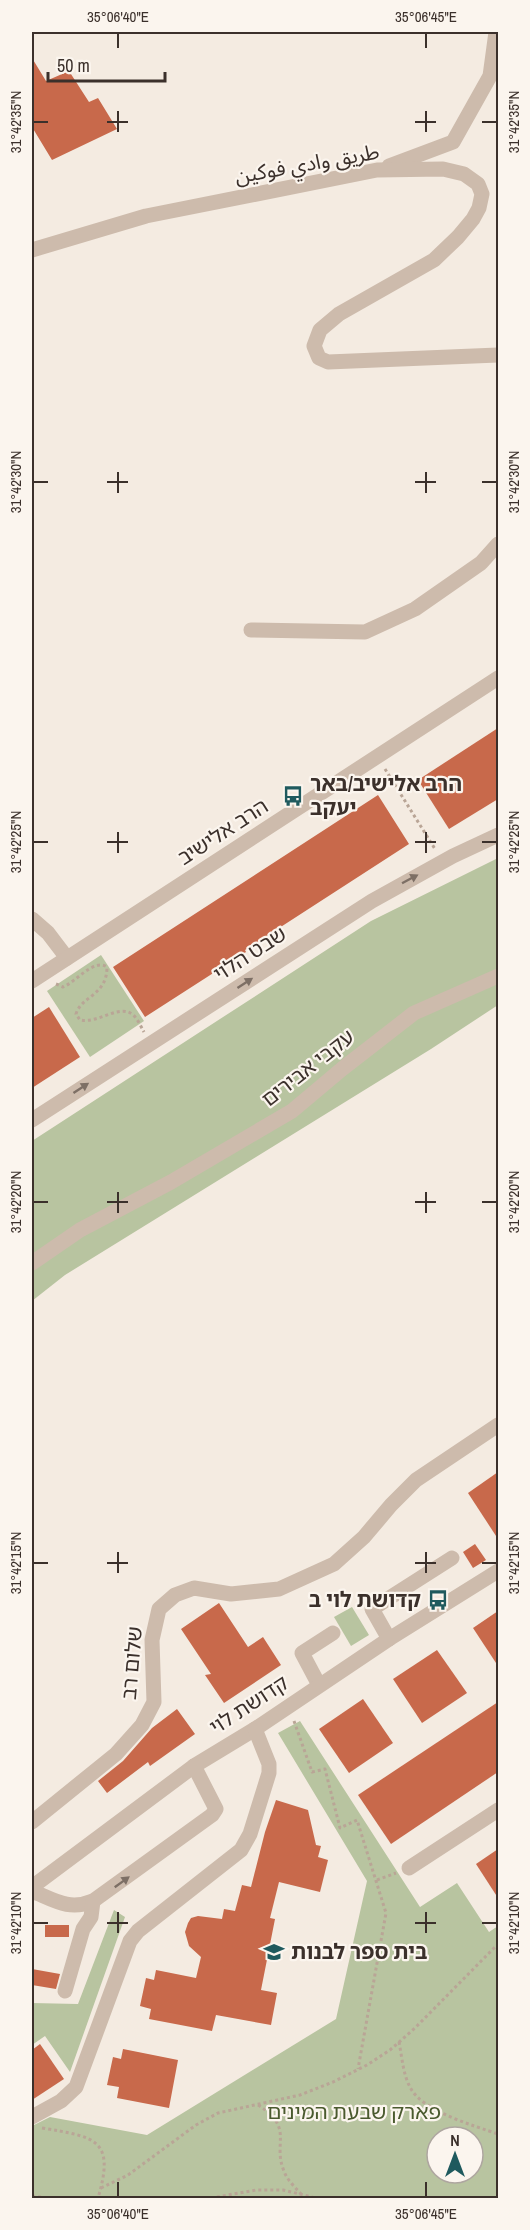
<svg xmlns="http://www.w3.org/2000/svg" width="530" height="2230" viewBox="0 0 530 2230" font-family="'Archivo Narrow','Noto Sans Arabic','Noto Sans Hebrew',sans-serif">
<rect width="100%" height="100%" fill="#f4ebe1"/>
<g fill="#b8c4a0" fill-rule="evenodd">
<polygon points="498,858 498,1005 431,1049 65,1275 32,1301 32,1141 371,921"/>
<polygon points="101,955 144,1021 90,1057 47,991"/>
<polygon points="352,1607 369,1635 351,1646 334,1617"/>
<path d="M300,1721L420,1907L457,1883L489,1932L498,1926V2198H32V2126L50,2117L147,2135L336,2019L367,1881L278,1733ZM437,2137H473V2173H437Z"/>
<polygon points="114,1910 125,1917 70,2072 45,2036 32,2045 32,2003 78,2004"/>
</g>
<g fill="#c8694b">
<polygon points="32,58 46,81 69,71 89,102 98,98 117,129 52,160 32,127"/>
<polygon points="498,728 498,799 449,829 418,780"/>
<polygon points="378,795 409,844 245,950 246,952 145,1017 113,967"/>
<polygon points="49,1007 80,1057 32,1088 32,1018"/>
<polygon points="498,1472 498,1539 468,1493"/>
<polygon points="475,1544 486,1560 473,1568 463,1552"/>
<polygon points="219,1603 248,1647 263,1637 281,1665 224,1703 205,1675 211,1674 181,1629"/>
<polygon points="498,1611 498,1666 473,1628"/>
<polygon points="437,1650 467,1693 422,1723 393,1679"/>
<polygon points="363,1699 393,1743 349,1773 319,1729"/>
<polygon points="498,1702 498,1772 391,1844 358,1795"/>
<polygon points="177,1709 195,1734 150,1766 148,1762 107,1793 98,1781 123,1761 152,1728"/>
<polygon points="276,1800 308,1810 316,1845 321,1846 318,1857 328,1860 320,1892 279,1882 270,1918 275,1919 261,1990 277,1993 271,2025 216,2015 212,2031 149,2019 151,2009 140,2006 146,1978 154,1980 156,1970 196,1978 201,1957 189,1946 185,1932 188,1923 191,1918 198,1916 222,1919 224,1909 235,1911 242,1885 251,1887 265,1832"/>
<polygon points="498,1849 498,1898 476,1864"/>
<rect x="45" y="1925" width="24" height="12"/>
<polygon points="32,1969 60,1974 56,1989 32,1985"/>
<polygon points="40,2044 64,2079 32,2100 32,2050"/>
<polygon points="123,2049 178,2060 169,2108 117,2098 119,2087 107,2085 113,2057 121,2059"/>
</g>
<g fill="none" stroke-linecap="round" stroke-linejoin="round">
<g stroke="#b9a596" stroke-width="3" stroke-dasharray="3 3" stroke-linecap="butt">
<polyline points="385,769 435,849"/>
<path d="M56,984L63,987C76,982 94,958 107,967C107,996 81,996 76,1014L80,1020C98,1024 120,1003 133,1015C138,1019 141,1027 144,1032"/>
<polyline points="294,1721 312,1772 325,1769 340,1828 357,1820 386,1913 358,2069"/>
<polyline points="377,1880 396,1873"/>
<path d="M399,2042C402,2057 403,2074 410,2087C421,2111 475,2126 498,2134"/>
<path d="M258,2105C295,2128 272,2143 284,2171C287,2180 295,2187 301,2194"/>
<path d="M42,2128C94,2137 116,2138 98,2198"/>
<polyline points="101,2188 128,2175 196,2125 218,2113 300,2095 333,2082 367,2065 390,2050 415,2028 498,1944"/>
<polyline points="32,2196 49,2198"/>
<polyline points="211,2198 256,2190 283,2190 316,2198"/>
</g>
<g stroke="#cdbbac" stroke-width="15">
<polyline points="389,166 453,142 490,76 496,32"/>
<polyline points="32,250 146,216 377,170 443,169 464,174 478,184 482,194 479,208 473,219 458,237 434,260 339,314 320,330 314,346 319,358 328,362 498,355"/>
<polyline points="251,630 365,632 415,609 481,563 498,544"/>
<polyline points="32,919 48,933 67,958"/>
<polyline points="32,981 498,678"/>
<polyline points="32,1120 372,901 453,856 498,835"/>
<polyline points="32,1263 80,1230 171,1182 292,1111 342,1069 414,1013 498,976"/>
<polyline points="389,1639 372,1609 452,1558"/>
<polyline points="319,1685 302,1653 333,1633"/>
<polyline points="32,1822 116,1754 142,1725 154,1702 152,1640 159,1609 175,1595 194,1588 231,1594 279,1589 334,1564 364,1537 391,1505 416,1480 498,1425"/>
<polyline points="409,1868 498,1810"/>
<polyline points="32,1887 194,1766 255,1729 389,1639 498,1571"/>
<path d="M32,1891C54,1900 69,1911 93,1901L212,1815L216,1809L194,1766"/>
<polyline points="65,1991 83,1929 91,1917 93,1901"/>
<polyline points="32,2117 61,2101 76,2087 130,1941 138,1931 241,1850 250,1834 269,1773 269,1764 255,1729"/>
</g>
</g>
<defs><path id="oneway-solid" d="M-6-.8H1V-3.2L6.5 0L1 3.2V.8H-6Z" transform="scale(1.5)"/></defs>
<g fill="#7d6f65">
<use href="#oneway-solid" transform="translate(410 879) rotate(-28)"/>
<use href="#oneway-solid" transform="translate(245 983) rotate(-33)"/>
<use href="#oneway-solid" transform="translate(81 1088) rotate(-33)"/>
<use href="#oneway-solid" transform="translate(122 1882) rotate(-36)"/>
</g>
<path fill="none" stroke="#3b302b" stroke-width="2" d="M118,33V48M426,33V48M118,111V132M426,111V132M33,122H48M107,122H128M415,122H436M482,122H497M118,472V493M426,472V493M33,482H48M107,482H128M415,482H436M482,482H497M118,832V853M426,832V853M33,842H48M107,842H128M415,842H436M482,842H497M118,1192V1213M426,1192V1213M33,1202H48M107,1202H128M415,1202H436M482,1202H497M118,1552V1573M426,1552V1573M33,1563H48M107,1563H128M415,1563H436M482,1563H497M118,1912V1933M426,1912V1933M33,1923H48M107,1923H128M415,1923H436M482,1923H497M118,2182V2197M426,2182V2197"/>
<defs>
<g id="bus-bare" transform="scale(1.62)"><path d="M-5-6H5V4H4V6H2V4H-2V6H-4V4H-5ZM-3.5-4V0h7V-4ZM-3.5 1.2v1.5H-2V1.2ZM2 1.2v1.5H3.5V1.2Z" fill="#1f5a5e" stroke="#fbf5ee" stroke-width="2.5" paint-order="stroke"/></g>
<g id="school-bare" transform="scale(1.62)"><path d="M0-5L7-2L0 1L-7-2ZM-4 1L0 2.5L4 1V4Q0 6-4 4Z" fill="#1f5a5e" stroke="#fbf5ee" stroke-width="2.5" paint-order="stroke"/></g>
</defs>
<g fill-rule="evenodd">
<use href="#bus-bare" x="293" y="796"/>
<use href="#bus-bare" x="438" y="1600"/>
<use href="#school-bare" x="274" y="1952"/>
</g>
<g text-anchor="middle" stroke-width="4.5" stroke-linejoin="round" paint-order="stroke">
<g font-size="21" fill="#3b302b" stroke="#fbf5ee">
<text transform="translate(307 164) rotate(-10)" y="7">طريق وادي فوکين</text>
<text transform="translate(223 832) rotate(-33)" y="7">הרב אלישיב</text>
<text transform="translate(250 954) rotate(-33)" y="7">שבט הלוי</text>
<text transform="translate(308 1068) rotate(-38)" y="7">עקבי אבירים</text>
<text transform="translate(132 1663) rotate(-85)" y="7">שלום רב</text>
<text transform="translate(249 1705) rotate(-33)" y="7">קדושת לוי</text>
</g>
<g font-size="21" font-weight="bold" fill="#3b302b" stroke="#fbf5ee" text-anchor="start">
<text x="310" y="791">הרב אלישיב/באר<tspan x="310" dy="24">יעקב</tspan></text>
<text x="421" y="1607" text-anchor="end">קדושת לוי ב</text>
<text x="291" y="1959">בית ספר לבנות</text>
</g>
<g font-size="21" fill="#4a5a2e" stroke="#fbf5ee">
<text x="354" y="2119">פארק שבעת המינים</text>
</g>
</g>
<rect width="530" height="2230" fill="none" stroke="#fbf5ee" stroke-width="66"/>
<g transform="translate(455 2155)"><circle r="28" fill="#fbf5ee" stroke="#aea6a0" stroke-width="1.5"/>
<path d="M0-4.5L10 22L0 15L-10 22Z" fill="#1f5a5e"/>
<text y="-9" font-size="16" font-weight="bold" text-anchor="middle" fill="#3b302b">N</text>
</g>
<path d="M48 72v9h117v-9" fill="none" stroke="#3b302b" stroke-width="3"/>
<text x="57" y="72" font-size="18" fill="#3b302b" stroke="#fbf5ee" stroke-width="4.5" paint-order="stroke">50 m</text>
<rect x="33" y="33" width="464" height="2164" fill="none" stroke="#3b302b" stroke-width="2"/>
<g font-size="15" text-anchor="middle" fill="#3b302b">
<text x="118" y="22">35°06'40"E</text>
<text x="426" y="22">35°06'45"E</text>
<text transform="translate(16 122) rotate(-90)" y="5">31°42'35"N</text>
<text transform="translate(514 122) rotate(-90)" y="5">31°42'35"N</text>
<text transform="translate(16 482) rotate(-90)" y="5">31°42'30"N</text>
<text transform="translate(514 482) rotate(-90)" y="5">31°42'30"N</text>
<text transform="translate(16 842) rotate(-90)" y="5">31°42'25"N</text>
<text transform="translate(514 842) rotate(-90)" y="5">31°42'25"N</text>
<text transform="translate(16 1202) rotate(-90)" y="5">31°42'20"N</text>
<text transform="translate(514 1202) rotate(-90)" y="5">31°42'20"N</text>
<text transform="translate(16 1563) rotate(-90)" y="5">31°42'15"N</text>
<text transform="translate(514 1563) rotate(-90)" y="5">31°42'15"N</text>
<text transform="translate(16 1923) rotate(-90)" y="5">31°42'10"N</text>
<text transform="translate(514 1923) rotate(-90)" y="5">31°42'10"N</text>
<text x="118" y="2219">35°06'40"E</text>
<text x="426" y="2219">35°06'45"E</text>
</g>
</svg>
